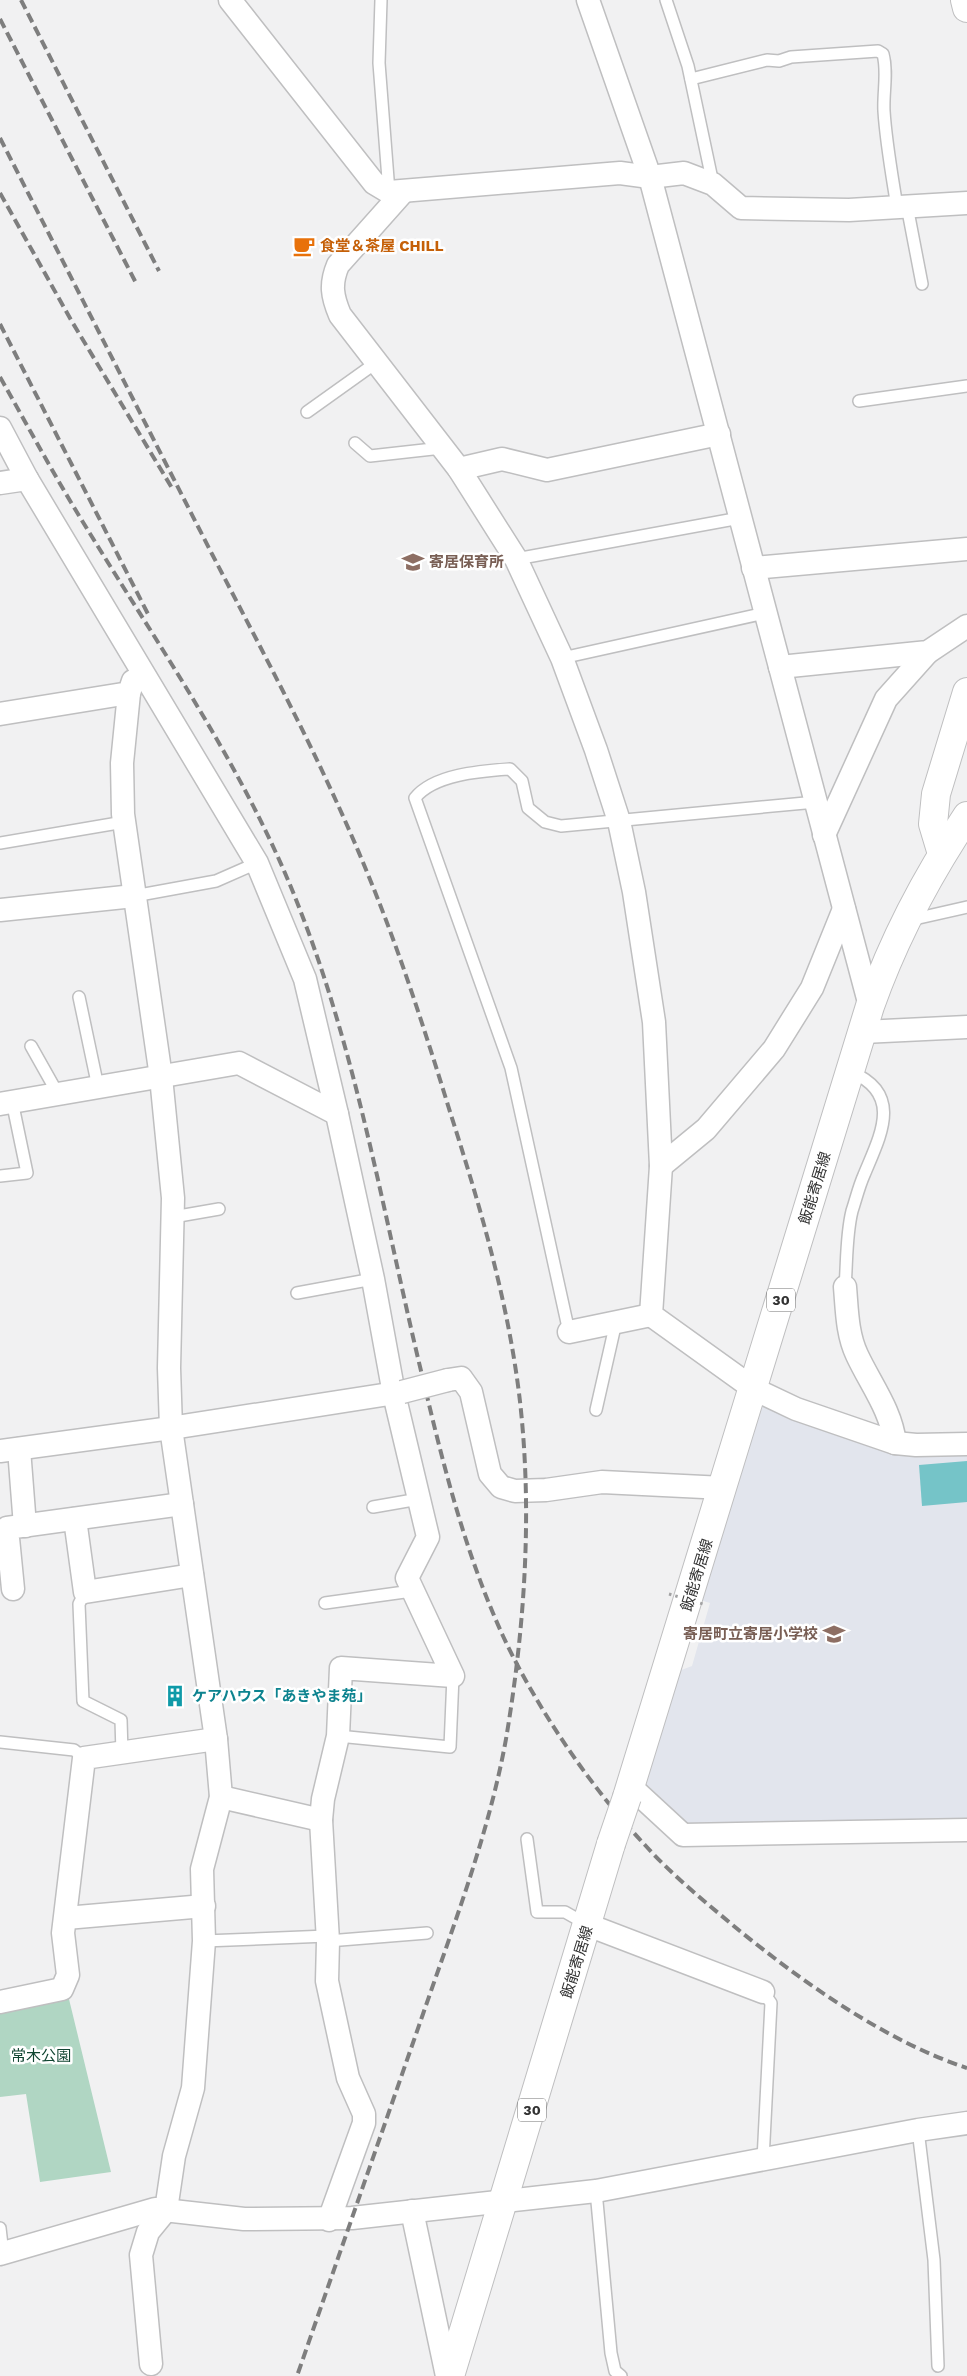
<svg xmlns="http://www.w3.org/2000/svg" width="967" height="2376" viewBox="0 0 967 2376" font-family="'Work Sans','Noto Sans JP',sans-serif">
<rect width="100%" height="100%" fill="#f1f1f2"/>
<polygon fill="#e2e5ed" points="764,1401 860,1443 902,1454 967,1450 967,1824 685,1829 644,1789 643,1778 676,1672 692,1666 710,1603 700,1600"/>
<polygon fill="#b0d6c3" points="68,1995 111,2172 40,2182 26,2094 0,2097 0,2009"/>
<polygon fill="#75c4c8" points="967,1461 967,1502 922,1506 919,1465"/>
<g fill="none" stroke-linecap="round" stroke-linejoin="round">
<g stroke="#bfbfc0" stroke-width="14">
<g id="service">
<polyline points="381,0 379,63 389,192"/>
<polyline points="666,0 688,66 713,184"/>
<path d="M691,79L767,60L779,61L791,57L878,51L883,54C888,72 883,92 884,111C886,143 892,175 897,207"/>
<polyline points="907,206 922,284"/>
<polyline points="859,401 967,386"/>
<polyline points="307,412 377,362"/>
<polyline points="355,443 370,456 442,448"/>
<polyline points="516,559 740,518"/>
<polyline points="562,658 765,613"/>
<polyline points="0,843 124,822"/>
<polyline points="134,896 216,881 257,863"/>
<polyline points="910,920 967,907"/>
<polyline points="79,997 98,1087"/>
<polyline points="31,1046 58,1094"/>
<polyline points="0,1176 27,1173 12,1101"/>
<polyline points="173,1217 219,1209"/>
<path d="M845,1287C847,1262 846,1235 852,1211C856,1199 859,1186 864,1175C880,1136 904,1094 851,1072"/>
<polyline points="297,1293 373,1279"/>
<path d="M569,1332L511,1068L415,798C434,774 482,771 510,769L522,781L528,808L545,822L561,826L816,802"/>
<polyline points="596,1410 616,1322"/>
<polyline points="373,1507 419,1499"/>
<polyline points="85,1592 79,1604 83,1701 121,1720 122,1753"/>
<polyline points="325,1603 412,1591"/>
<polyline points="338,1736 450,1747 453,1676"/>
<polyline points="0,1742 74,1750 84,1758"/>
<polyline points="527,1839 537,1912 565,1912 588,1925"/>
<polyline points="204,1941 327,1936"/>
<polyline points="328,1941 427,1933"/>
<polyline points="918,2130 934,2260 938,2366"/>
<polyline points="763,2160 771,2003 763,1992"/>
<polyline points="596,2191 611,2353 615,2371 621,2376"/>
<polyline points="0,2228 3,2254"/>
</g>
</g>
<g stroke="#bfbfc0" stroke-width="25">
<g id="minor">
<polyline points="230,0 374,183 389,192 620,173 650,177 684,173 713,184 741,208 849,210 967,203"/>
<polyline points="588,0 650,177 870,1006"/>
<path d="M403,192L338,265C330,284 332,296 340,315L459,469L516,559L562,658L596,750L619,821L634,892L654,1022L661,1166L651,1315L754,1389L796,1409L895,1443L916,1445L967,1444"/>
<polyline points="0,428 27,479 257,863 305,979 337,1114 373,1279 394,1394 428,1537 407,1578 453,1676 341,1668 338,1736 323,1799 321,1820 328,1941 327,1981 348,2078 364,2114 364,2123 329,2220"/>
<polyline points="459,469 502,459 547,470 719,434"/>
<polyline points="0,483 27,479"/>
<polyline points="753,568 967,549"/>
<polyline points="780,667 928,652 967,626"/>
<polyline points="129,693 122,763 123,814 161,1077 173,1198 169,1368 171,1428 216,1739 221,1797 202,1869 204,1941 193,2088 174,2156 166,2210 148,2232 141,2255 151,2364"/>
<polyline points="0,714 129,693 133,681"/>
<polyline points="824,835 886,699 928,652"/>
<polyline points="0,910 134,896"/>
<polyline points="863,1032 967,1027"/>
<polyline points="0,1104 239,1063 337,1114"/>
<polyline points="661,1166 706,1129 774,1049 812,988 844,909"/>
<path d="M845,1287C847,1310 847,1334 857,1355C871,1385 891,1410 895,1443"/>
<polyline points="569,1332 651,1315"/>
<polyline points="448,1380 461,1378 471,1392 490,1474 501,1487 515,1491 546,1490 602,1482 724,1488"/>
<polyline points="19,1449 25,1526"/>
<polyline points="0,1451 171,1428 402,1392"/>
<polyline points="75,1519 85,1592 192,1575"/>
<polyline points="13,1589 7,1528 182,1504"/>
<polyline points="631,1787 683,1835 967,1830"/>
<polyline points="221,1797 321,1820"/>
<polyline points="66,1918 204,1906"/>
<polyline points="588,1925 763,1992"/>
<polyline points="0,2002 62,1989 68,1975 63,1933 84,1758 216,1739"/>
<polyline points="412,2211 447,2376"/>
<polyline points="0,2254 155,2209 244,2219 352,2218 596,2191 918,2130 967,2123"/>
</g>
</g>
<g stroke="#bfbfc0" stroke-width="30">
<g id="tertiary">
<polyline points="965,0 967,8"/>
<polyline points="942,854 933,824 936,794 967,692"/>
</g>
</g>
<g stroke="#bfbfc0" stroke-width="30">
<g id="primary">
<path d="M627,1797L870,1006C894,938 927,876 967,816"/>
<polyline points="450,2376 611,1844"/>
</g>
</g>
<use href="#service" stroke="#fff" stroke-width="11"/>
<use href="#minor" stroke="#fff" stroke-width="22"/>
<use href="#tertiary" stroke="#fff" stroke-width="28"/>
<use href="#primary" stroke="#fff" stroke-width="28"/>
<g stroke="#7e7e7e" stroke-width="4" stroke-dasharray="10 5" stroke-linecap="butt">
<polyline points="21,0 159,271"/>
<polyline points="0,19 136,283"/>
<path d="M0,138C71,277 141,415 212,554C267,660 324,766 369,877C401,955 426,1034 451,1115C480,1206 507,1298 519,1393C533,1508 525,1626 506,1739C489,1833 454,1924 423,2014C381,2135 339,2255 297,2376"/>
<polyline points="0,193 71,320 172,488"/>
<polyline points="0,324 148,614"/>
<path d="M0,377C25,421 49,466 75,509C155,642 247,769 302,915C359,1063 385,1222 422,1375C443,1464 465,1553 503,1636C536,1707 591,1788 645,1845C672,1875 704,1901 735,1927C801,1981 885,2041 967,2068"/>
</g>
<g stroke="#bfbfc0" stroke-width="25" stroke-linecap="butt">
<polyline id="minor-bridge" points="402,1392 448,1380"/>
</g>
<g stroke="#bfbfc0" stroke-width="30" stroke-linecap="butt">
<polyline id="primary-bridge" points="611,1844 627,1797"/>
</g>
<polyline stroke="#a2a2a3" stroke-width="3" stroke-dasharray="2.5 4" stroke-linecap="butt" points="669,1594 703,1604"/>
<use href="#minor-bridge" stroke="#fff" stroke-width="22"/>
<use href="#primary-bridge" stroke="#fff" stroke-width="28"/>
</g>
<defs>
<g id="cafe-bare" transform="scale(1.725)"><path d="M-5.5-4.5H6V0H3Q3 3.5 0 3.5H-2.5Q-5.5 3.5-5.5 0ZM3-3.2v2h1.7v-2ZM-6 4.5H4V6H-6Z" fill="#e8710a" stroke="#fff" stroke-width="2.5" paint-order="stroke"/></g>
<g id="school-bare" transform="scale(1.725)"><path d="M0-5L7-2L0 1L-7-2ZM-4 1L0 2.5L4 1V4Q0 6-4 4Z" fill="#8d6e63" stroke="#fff" stroke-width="2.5" paint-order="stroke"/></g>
<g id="building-bare" transform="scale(1.725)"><path d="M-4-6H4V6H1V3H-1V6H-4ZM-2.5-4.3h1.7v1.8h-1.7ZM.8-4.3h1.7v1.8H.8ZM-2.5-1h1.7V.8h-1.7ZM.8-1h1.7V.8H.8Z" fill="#0f9aa8" stroke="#fff" stroke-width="2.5" paint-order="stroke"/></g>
</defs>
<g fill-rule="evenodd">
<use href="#cafe-bare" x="304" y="246"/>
<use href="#school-bare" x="413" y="562"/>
<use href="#school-bare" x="834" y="1634"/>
<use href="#building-bare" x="175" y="1696"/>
</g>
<g text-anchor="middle" stroke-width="5" stroke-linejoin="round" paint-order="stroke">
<g fill="#fff" stroke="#707070" stroke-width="1">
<rect x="767" y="1288.5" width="28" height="23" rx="4"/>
<rect x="518" y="2098.5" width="28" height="23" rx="4"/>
</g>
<g font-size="14" font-weight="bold" fill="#323232">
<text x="781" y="1305">30</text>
<text x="532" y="2115">30</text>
</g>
<g font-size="15" font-weight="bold" fill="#c56008" stroke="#fff" text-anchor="start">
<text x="320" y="251">食堂＆茶屋 CHILL</text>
</g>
<g font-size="15" font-weight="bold" fill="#785e54" stroke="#fff" text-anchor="start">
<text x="429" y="567">寄居保育所</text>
<text x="818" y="1639" text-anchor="end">寄居町立寄居小学校</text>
</g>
<g font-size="15" fill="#323232" stroke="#fff">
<text transform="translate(815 1188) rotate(-73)" y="5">飯能寄居線</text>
<text transform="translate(697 1575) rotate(-73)" y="5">飯能寄居線</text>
<text transform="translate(577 1962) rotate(-73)" y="5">飯能寄居線</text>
</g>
<g font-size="15" font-weight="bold" fill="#0d838f" stroke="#fff" text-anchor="start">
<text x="192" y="1701">ケアハウス「あきやま苑」</text>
</g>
<g font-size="15" fill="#104531" stroke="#fff">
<text x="41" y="2061">常木公園</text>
</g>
</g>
</svg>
